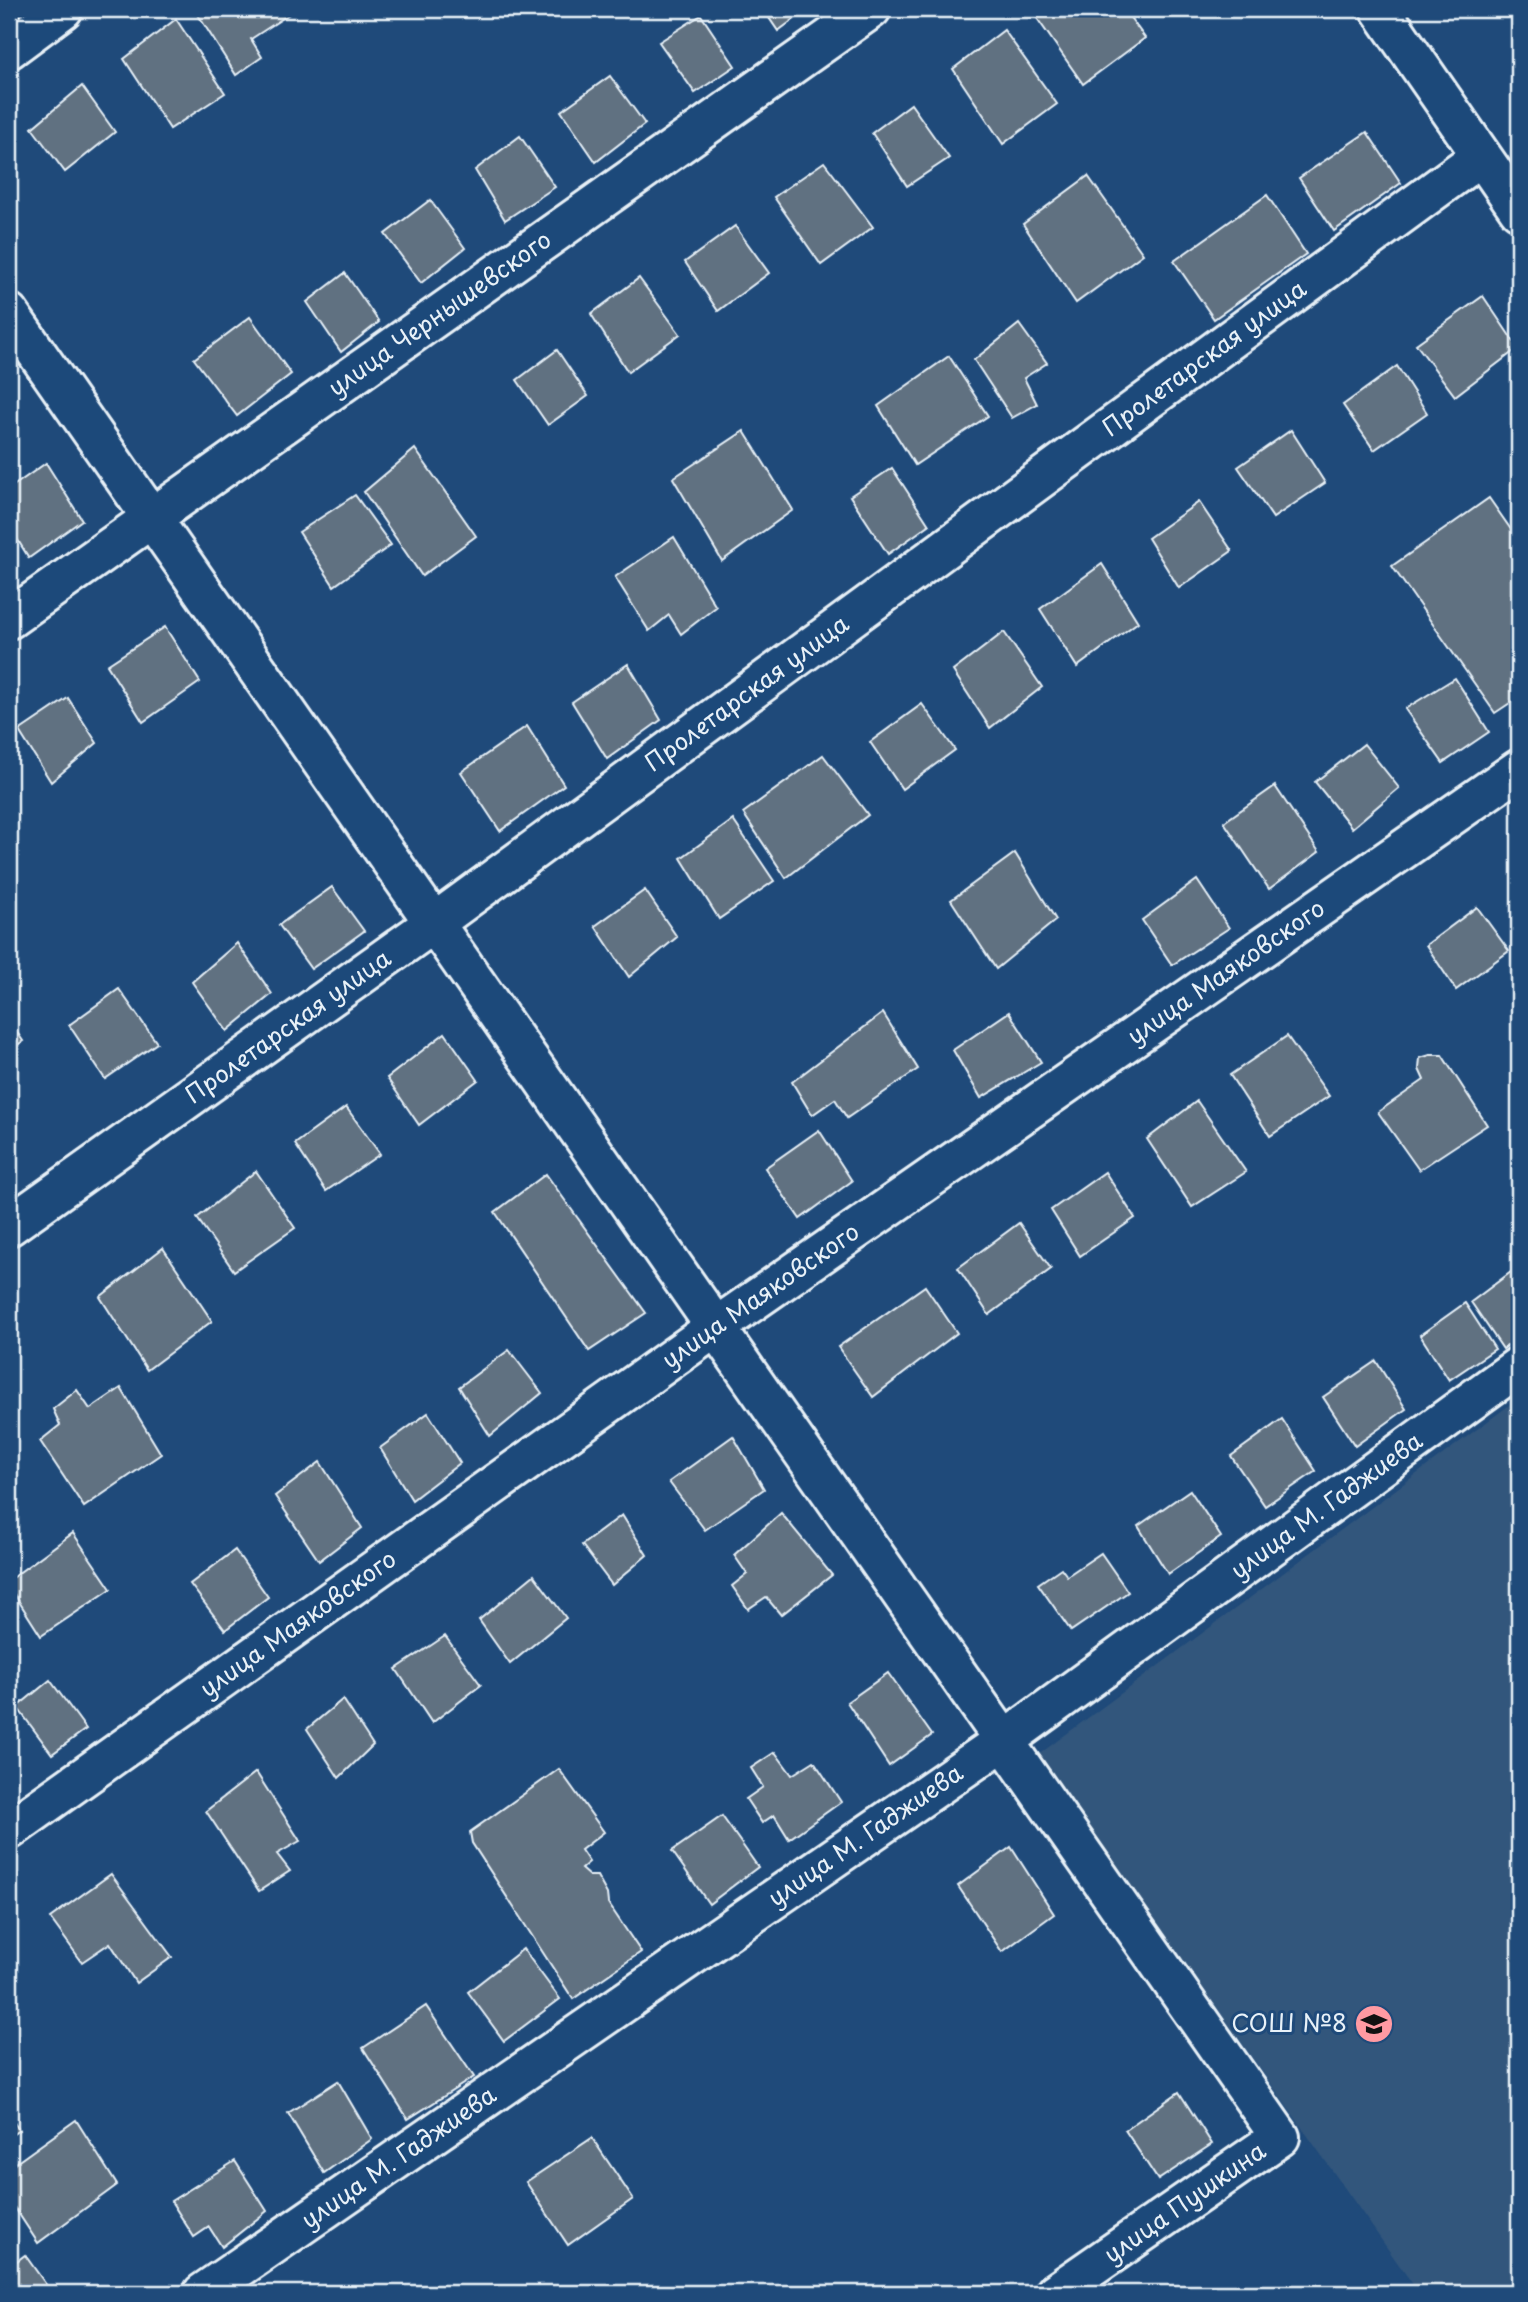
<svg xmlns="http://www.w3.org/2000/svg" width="1528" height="2302" viewBox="0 0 1528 2302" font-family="'Playpen Sans',sans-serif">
<rect width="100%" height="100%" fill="#1f4a7a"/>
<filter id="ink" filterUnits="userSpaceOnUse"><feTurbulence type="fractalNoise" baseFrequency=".0143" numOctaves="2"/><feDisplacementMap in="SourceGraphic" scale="14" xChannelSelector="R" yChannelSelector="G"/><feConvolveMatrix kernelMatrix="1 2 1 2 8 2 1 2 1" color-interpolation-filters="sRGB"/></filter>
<g filter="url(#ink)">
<polygon fill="#32567c" points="1519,1398 1519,2293 1419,2293 1038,1755"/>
<g fill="#607181" stroke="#e8f1f8" stroke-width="2">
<polygon points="297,9 251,39 262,57 236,75 195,10"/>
<polygon points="763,9 808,9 778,31"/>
<polygon points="1035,9 1124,9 1145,38 1083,84 1032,11"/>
<polygon points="701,15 735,66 695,93 659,42"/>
<polygon points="176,19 225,93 170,129 124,59"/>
<polygon points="1004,30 1057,104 1003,144 953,69"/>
<polygon points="610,76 645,124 596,162 561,111"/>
<polygon points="82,86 115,132 65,172 32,128"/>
<polygon points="911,104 949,158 907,186 872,133"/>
<polygon points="1367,132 1401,183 1334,231 1299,178"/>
<polygon points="520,136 555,187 505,220 475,170"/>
<polygon points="824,162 873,227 821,265 774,197"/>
<polygon points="1088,176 1143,254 1076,303 1023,224"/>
<polygon points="1267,195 1306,254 1214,319 1174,261"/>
<polygon points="430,200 465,248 421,283 385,234"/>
<polygon points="735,226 769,273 718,311 685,262"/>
<polygon points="345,273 379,322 341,352 307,302"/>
<polygon points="639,278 680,334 628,372 591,314"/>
<polygon points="1483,296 1518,348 1455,396 1416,344"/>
<polygon points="250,317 291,374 237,416 194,359"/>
<polygon points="1019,324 1047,363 1024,378 1037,404 1012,418 974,360"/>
<polygon points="557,350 588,396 548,425 517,380"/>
<polygon points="949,356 988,416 915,465 878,406"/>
<polygon points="1397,366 1427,413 1374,450 1343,405"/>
<polygon points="1291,430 1325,483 1273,518 1238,467"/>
<polygon points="744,431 793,510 722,561 673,478"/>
<polygon points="415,449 476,536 422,576 364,492"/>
<polygon points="46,463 82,520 29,558 9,526 9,489"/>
<polygon points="892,468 929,525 888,554 850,496"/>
<polygon points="355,495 391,545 334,586 299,532"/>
<polygon points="1489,498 1519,541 1519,697 1495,713 1392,566"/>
<polygon points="1199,502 1232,551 1179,588 1148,538"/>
<polygon points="674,537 716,607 681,634 669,615 649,631 615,577"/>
<polygon points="1102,564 1138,622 1077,667 1040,609"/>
<polygon points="165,627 200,682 143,722 107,665"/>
<polygon points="1004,632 1042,687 990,728 953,671"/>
<polygon points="628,664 661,720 607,759 572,702"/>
<polygon points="1455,678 1489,732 1443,763 1405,709"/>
<polygon points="68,698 97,743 51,782 19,731"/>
<polygon points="922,704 955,750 902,789 870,742"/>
<polygon points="527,726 564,785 500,831 461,772"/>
<polygon points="1364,744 1399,788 1352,828 1315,782"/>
<polygon points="823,755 868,815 786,878 743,813"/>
<polygon points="1275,786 1319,852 1269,889 1224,822"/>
<polygon points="733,820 774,881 719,919 681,858"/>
<polygon points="1015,853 1056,920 996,969 951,900"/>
<polygon points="1197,880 1229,928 1172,965 1142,920"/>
<polygon points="332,887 364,931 311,969 279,925"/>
<polygon points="645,890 677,937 629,977 595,926"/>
<polygon points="1477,907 1509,951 1456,990 1426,945"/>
<polygon points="237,943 272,994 227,1031 192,982"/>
<polygon points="119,989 157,1043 105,1079 69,1025"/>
<polygon points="1009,1012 1041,1062 981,1098 953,1050"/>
<polygon points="883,1013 918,1069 847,1118 835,1099 812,1115 792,1082"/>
<polygon points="9,1021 23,1041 9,1051"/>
<polygon points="445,1033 478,1080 419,1125 387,1078"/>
<polygon points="1287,1036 1329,1096 1270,1136 1230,1075"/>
<polygon points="1430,1055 1442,1055 1487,1125 1419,1170 1378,1112 1424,1080 1419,1069 1420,1058"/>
<polygon points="1197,1101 1246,1172 1192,1207 1147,1139"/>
<polygon points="346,1107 380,1154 326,1191 295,1144"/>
<polygon points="819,1130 852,1181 800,1219 765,1168"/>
<polygon points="256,1171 295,1228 234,1271 197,1218"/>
<polygon points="1105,1172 1135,1218 1080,1256 1051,1210"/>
<polygon points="546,1174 646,1313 589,1351 495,1212"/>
<polygon points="1019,1223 1051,1269 989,1315 958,1268"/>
<polygon points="163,1248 212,1321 147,1370 100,1297"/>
<polygon points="1519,1266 1519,1337 1503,1349 1471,1302"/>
<polygon points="925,1286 957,1333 873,1397 838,1347"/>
<polygon points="1465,1303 1495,1349 1449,1380 1420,1335"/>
<polygon points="509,1350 542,1393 490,1436 459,1387"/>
<polygon points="1376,1361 1406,1409 1355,1446 1323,1397"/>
<polygon points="121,1388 161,1454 84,1507 40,1441 60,1425 53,1409 77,1390 90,1409"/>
<polygon points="428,1413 460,1463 412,1500 380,1448"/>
<polygon points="1282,1419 1316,1471 1265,1506 1231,1456"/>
<polygon points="733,1436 764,1489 705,1530 669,1482"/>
<polygon points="320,1462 362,1528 319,1561 275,1496"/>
<polygon points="1190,1490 1221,1537 1168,1574 1138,1526"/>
<polygon points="781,1513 832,1575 781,1615 766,1597 748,1609 732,1586 747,1574 734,1555"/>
<polygon points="622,1515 647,1555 612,1585 582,1545"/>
<polygon points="73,1533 111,1589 41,1636 9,1586 9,1580"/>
<polygon points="235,1550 268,1597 225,1630 190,1584"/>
<polygon points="1101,1553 1128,1592 1071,1631 1038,1584 1061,1568 1067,1576"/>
<polygon points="534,1575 566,1618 510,1664 479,1620"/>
<polygon points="445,1636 481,1685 432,1723 396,1669"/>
<polygon points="888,1673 932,1735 889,1766 847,1702"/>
<polygon points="50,1680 86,1729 52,1754 17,1707"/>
<polygon points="343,1699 373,1745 339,1778 307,1729"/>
<polygon points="775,1752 792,1775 814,1761 841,1802 789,1839 774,1815 762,1823 746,1799 763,1787 751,1768"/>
<polygon points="559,1769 604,1832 581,1850 589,1862 581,1869 589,1876 597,1876 607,1894 608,1903 641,1952 573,1999 472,1843 470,1832"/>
<polygon points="256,1772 300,1841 277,1854 290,1871 259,1891 206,1811"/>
<polygon points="722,1816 758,1867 709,1904 672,1851"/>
<polygon points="1011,1847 1054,1914 1002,1952 958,1886"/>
<polygon points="111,1874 172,1957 136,1983 110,1943 82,1962 50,1918"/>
<polygon points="523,1949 560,1999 504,2041 468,1992"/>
<polygon points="426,2006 474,2077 408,2119 363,2048"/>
<polygon points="338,2081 372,2139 324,2173 288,2113"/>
<polygon points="1179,2092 1212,2144 1158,2180 1125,2130"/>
<polygon points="9,2115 19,2130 9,2137"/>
<polygon points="76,2120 117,2185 38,2243 9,2199 9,2168"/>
<polygon points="592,2138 633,2199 568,2245 526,2182"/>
<polygon points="235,2161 267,2211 222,2247 209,2227 194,2237 171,2201"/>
<polygon points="25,2255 52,2293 9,2293 9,2267"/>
</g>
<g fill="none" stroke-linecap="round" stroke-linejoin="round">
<g stroke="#e8f1f8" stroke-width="44">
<g id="street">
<polyline points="1380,9 1519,210"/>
<polyline points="9,49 63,9"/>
<polyline points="9,313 1280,2137 1055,2293"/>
<path id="s1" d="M9,619L871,9"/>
<path id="s2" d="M9,1226L434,923L1481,156"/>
<path id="s3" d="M9,1830L716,1327L1519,769"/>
<path id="s4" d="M203,2293L1019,1730L1519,1366"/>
</g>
</g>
<use href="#street" stroke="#1f4a7a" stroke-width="38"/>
</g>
</g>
<defs>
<g id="school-disc" transform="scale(2.0125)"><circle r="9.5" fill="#ff9aa2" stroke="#1f4a7a"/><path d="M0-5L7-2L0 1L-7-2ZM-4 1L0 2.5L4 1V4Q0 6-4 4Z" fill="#111"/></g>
</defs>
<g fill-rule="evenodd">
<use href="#school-disc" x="1374" y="2024"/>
</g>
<g text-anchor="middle" stroke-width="6" stroke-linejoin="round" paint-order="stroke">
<g font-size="24" fill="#e8f1f8" stroke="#1f4a7a">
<text dy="8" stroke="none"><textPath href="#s1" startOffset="528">улица Чернышевского</textPath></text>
<text dy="8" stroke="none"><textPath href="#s2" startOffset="1477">Пролетарская улица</textPath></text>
<text dy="8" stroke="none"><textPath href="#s2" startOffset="910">Пролетарская улица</textPath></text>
<text dy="8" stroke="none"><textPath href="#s3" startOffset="1489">улица Маяковского</textPath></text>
<text dy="8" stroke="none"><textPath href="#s2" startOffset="343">Пролетарская улица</textPath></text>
<text dy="8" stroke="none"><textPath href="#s3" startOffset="922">улица Маяковского</textPath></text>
<text dy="8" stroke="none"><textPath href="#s4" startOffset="1372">улица М. Гаджиева</textPath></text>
<text dy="8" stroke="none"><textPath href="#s3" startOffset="355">улица Маяковского</textPath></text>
<text dy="8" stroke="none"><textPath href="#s4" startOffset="805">улица М. Гаджиева</textPath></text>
<text dy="8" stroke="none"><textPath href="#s4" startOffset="238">улица М. Гаджиева</textPath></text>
<text transform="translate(1185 2203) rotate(-35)" y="8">улица Пушкина</text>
</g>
<g font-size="24" fill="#e8f1f8" stroke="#1f4a7a" text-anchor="end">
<text x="1347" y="2032">СОШ №8</text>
</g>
</g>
<rect width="1528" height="2302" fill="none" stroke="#1f4a7a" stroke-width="35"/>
<rect x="18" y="18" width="1493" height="2267" fill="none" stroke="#e8f1f8" stroke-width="2.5" filter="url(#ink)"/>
</svg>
